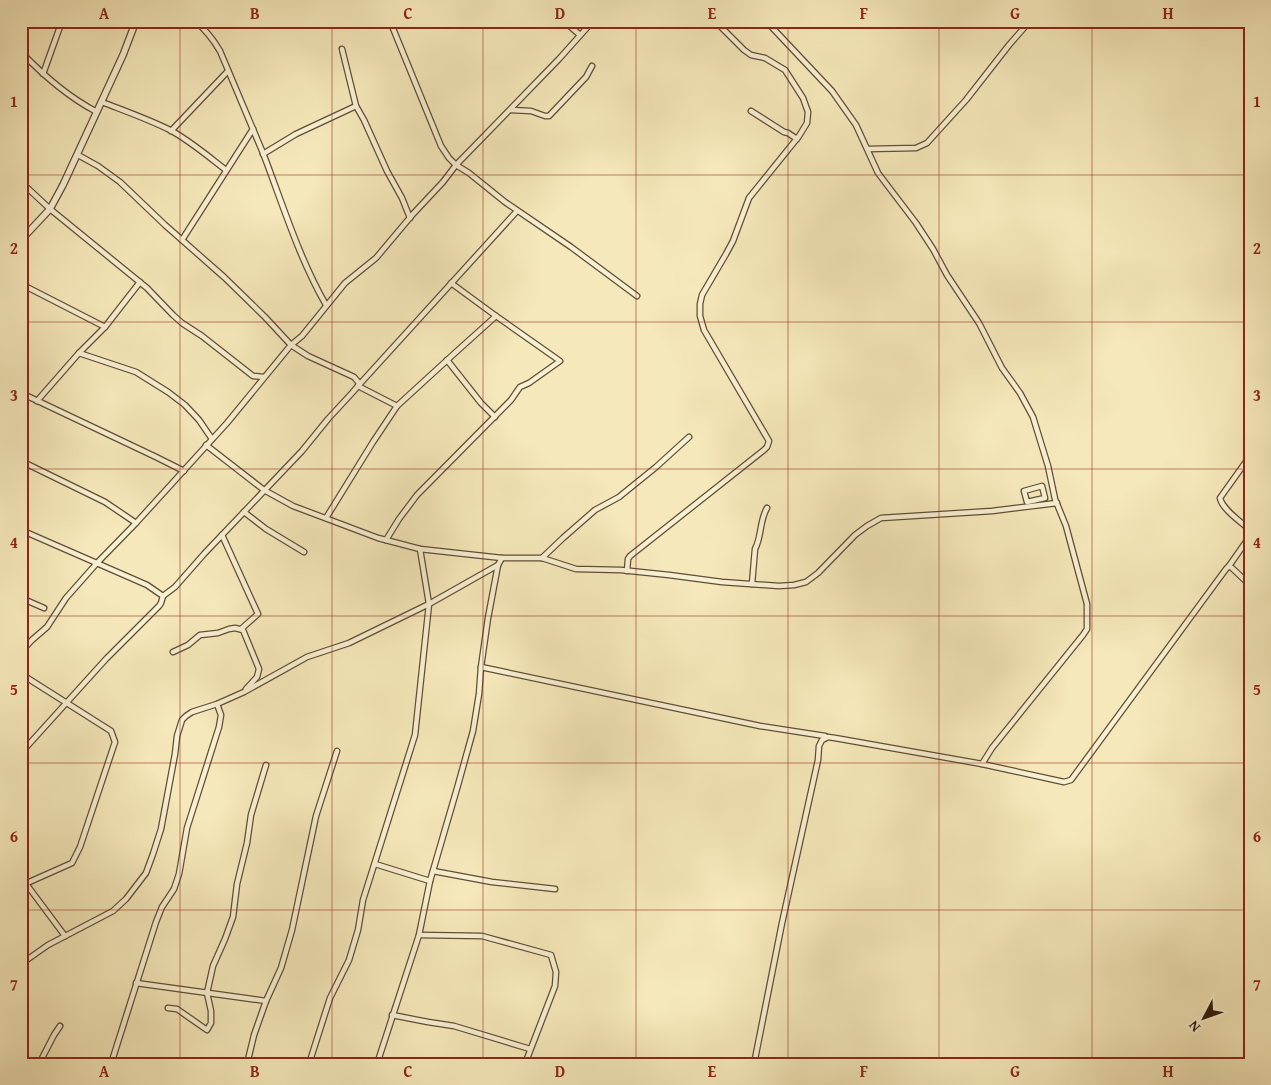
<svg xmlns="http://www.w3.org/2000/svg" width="1271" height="1085" viewBox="0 0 1271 1085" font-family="'Gentium Book Plus',serif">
<rect width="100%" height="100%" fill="#f5e8ba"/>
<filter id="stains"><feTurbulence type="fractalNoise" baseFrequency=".004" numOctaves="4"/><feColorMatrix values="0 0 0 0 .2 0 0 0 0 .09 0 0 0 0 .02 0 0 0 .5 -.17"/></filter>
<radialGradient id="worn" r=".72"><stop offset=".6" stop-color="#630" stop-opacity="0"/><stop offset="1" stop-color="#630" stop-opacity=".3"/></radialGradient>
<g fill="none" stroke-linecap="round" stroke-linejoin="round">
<g stroke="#604d36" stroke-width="7">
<g id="minor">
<path d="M195,21C206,30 213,39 220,51C234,85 249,119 263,153C283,205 299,258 326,305"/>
<polyline points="390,21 441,146 449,158 456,165 469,173 505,202 571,247 637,296"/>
<polyline points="564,21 580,35"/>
<polyline points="766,21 832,91 856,125 878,173 916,223 933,249 947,275 979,323 1002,368 1020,393 1033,417 1048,466 1055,499 1066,526 1087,604 1087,629 1083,635 992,748 982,764"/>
<polyline points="342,49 356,106 364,120 387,171 402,198 410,218"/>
<path d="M21,52C44,76 68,97 97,112"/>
<polyline points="43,74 62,21"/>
<path d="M102,102C125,111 148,119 170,130C189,140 209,157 226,170"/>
<polyline points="511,110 531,111 545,116 549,116 586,77 592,66"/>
<polyline points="751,111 784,132 788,133 797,139"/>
<polyline points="171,131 228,71"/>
<polyline points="868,149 916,148 927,143 966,100 1009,45 1030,21"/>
<polyline points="263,154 296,134 356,106"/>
<polyline points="21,182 50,209 147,288 173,315 182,323 202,336 253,376 264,377"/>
<polyline points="182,240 253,129"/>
<polyline points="21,284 105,327"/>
<polyline points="79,353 136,372 168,392 185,405 199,420 212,439"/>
<polyline points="447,360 481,403 495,417"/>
<polyline points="21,393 156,457 184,471"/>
<polyline points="37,401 79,353 105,327 140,282"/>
<polyline points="397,406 358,386 517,211"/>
<polyline points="206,445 264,490 293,506 378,538 420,549 502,558 542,558 576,569 621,570 669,575 722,582 779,586 794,585 806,582 818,573 855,535 867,526 881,518 992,511 1057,503"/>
<path d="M1250,456L1220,498C1222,509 1241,522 1250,530"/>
<polyline points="21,461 105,502 136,523"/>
<polygon points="1042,486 1045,498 1027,502 1024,491"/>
<polyline points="244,512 266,529 304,552"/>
<polyline points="326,518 373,442 397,406 456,352 496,316"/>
<polyline points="21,530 147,585 163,596 175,587 204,554 302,451 328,419 352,393 358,386 359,383 354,377 308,356 291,345 265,317 224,277 165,225 120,182 98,166 78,155"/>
<polyline points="222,535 258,614 241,629"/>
<polyline points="386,540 399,519 417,495 511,400 520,387 529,383 560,361 496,316 451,283"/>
<polyline points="542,558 563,538 595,510 619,497 656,467 689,437"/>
<polyline points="1229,566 1250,536"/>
<polyline points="627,571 628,559 630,556 764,450 767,447 769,441 704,330 700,316 700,304 702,295 726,254 733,241 749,198 799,136 807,123 808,112 803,98 785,70 765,58 751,55 744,50 715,21"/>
<path d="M752,584L755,549C762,536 759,522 767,508"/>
<polyline points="21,598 44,608"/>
<polyline points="21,652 32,640 47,627 66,598 97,563 136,523 227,423 291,345 302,336 345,283 376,258 413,214 443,182 456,165 559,59 593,21"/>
<polyline points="173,652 188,645 200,635 218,633 229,629 235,628 243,630 259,669 257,677 246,689"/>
<polyline points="481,667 760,726 825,736"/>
<polyline points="21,674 111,731 115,742 80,847 72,863 27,883"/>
<polyline points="21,753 106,659 159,606 161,603 163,596"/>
<polyline points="375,864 430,881"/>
<polyline points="433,871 492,882 555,889"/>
<polyline points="21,877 65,936"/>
<polyline points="419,935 482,936 551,955 556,972 555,986 525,1064"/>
<polyline points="21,964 48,945 113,911 126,899 146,873 153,854 161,829 175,754 177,736 182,720 186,716 192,712 217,704 244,692 307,657 349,643 429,604 498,565"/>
<polyline points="136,983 266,1001"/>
<polyline points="168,1008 177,1009 207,1030 211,1023 211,1011 207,993 213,966 225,939 233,917 237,884 247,843 251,815 266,765"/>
<polyline points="392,1015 428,1022 454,1026 530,1049"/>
<polyline points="39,1064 54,1035 60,1026"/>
<polyline points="111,1064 156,922 162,907 174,889 179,874 187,828 219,727 221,715 217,704"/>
<polyline points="247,1064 254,1035 266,1001 281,968 292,930 316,816 337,751"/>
<polyline points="309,1064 330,998 349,960 358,930 363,900 415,735 429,604 420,549"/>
<polyline points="377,1064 419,935 430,881 458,785 473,731 479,694 481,667 488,618 498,565 502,558"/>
<polyline points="754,1064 782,923 818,760 819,746 822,740 828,737 835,738 982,764 1064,782 1071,780 1226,569 1229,566 1232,568 1250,585"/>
</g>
</g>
<g stroke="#604d36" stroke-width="8">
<polyline id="tertiary" points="21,240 50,209 63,185 123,55 136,21"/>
</g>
<use href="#minor" stroke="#f8f0d2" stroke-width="4.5"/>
<use href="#tertiary" stroke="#f8f0d2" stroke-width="5.5"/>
</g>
<path fill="none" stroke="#8f2418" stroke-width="1" stroke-opacity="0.55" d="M180,21V1064M332,21V1064M483,21V1064M636,21V1064M788,21V1064M939,21V1064M1092,21V1064M21,175H1250M21,322H1250M21,469H1250M21,616H1250M21,763H1250M21,910H1250"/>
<rect width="1271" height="1085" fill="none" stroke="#f5e8ba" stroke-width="55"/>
<g transform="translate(1204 1018) rotate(229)" stroke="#f8f0d2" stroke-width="4" paint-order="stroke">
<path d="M0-4L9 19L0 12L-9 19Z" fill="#2f190a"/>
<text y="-8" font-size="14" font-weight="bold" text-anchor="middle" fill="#2f190a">N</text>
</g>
<rect x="28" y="28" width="1216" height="1030" fill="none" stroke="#8f2418" stroke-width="2"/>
<g font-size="16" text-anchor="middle" font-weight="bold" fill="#8f2418">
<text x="104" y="19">A</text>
<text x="255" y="19">B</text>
<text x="408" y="19">C</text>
<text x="560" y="19">D</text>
<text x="712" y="19">E</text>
<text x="864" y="19">F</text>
<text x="1015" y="19">G</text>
<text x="1168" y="19">H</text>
<text x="14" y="107">1</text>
<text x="1257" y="107">1</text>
<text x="14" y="254">2</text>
<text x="1257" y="254">2</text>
<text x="14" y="401">3</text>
<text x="1257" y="401">3</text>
<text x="14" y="548">4</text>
<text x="1257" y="548">4</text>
<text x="14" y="695">5</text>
<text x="1257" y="695">5</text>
<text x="14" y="842">6</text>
<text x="1257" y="842">6</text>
<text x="14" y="990">7</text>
<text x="1257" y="990">7</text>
<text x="104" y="1077">A</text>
<text x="255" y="1077">B</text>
<text x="408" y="1077">C</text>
<text x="560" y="1077">D</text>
<text x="712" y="1077">E</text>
<text x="864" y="1077">F</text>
<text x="1015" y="1077">G</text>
<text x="1168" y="1077">H</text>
</g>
<rect width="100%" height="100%" filter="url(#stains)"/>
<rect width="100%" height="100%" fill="url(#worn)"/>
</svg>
